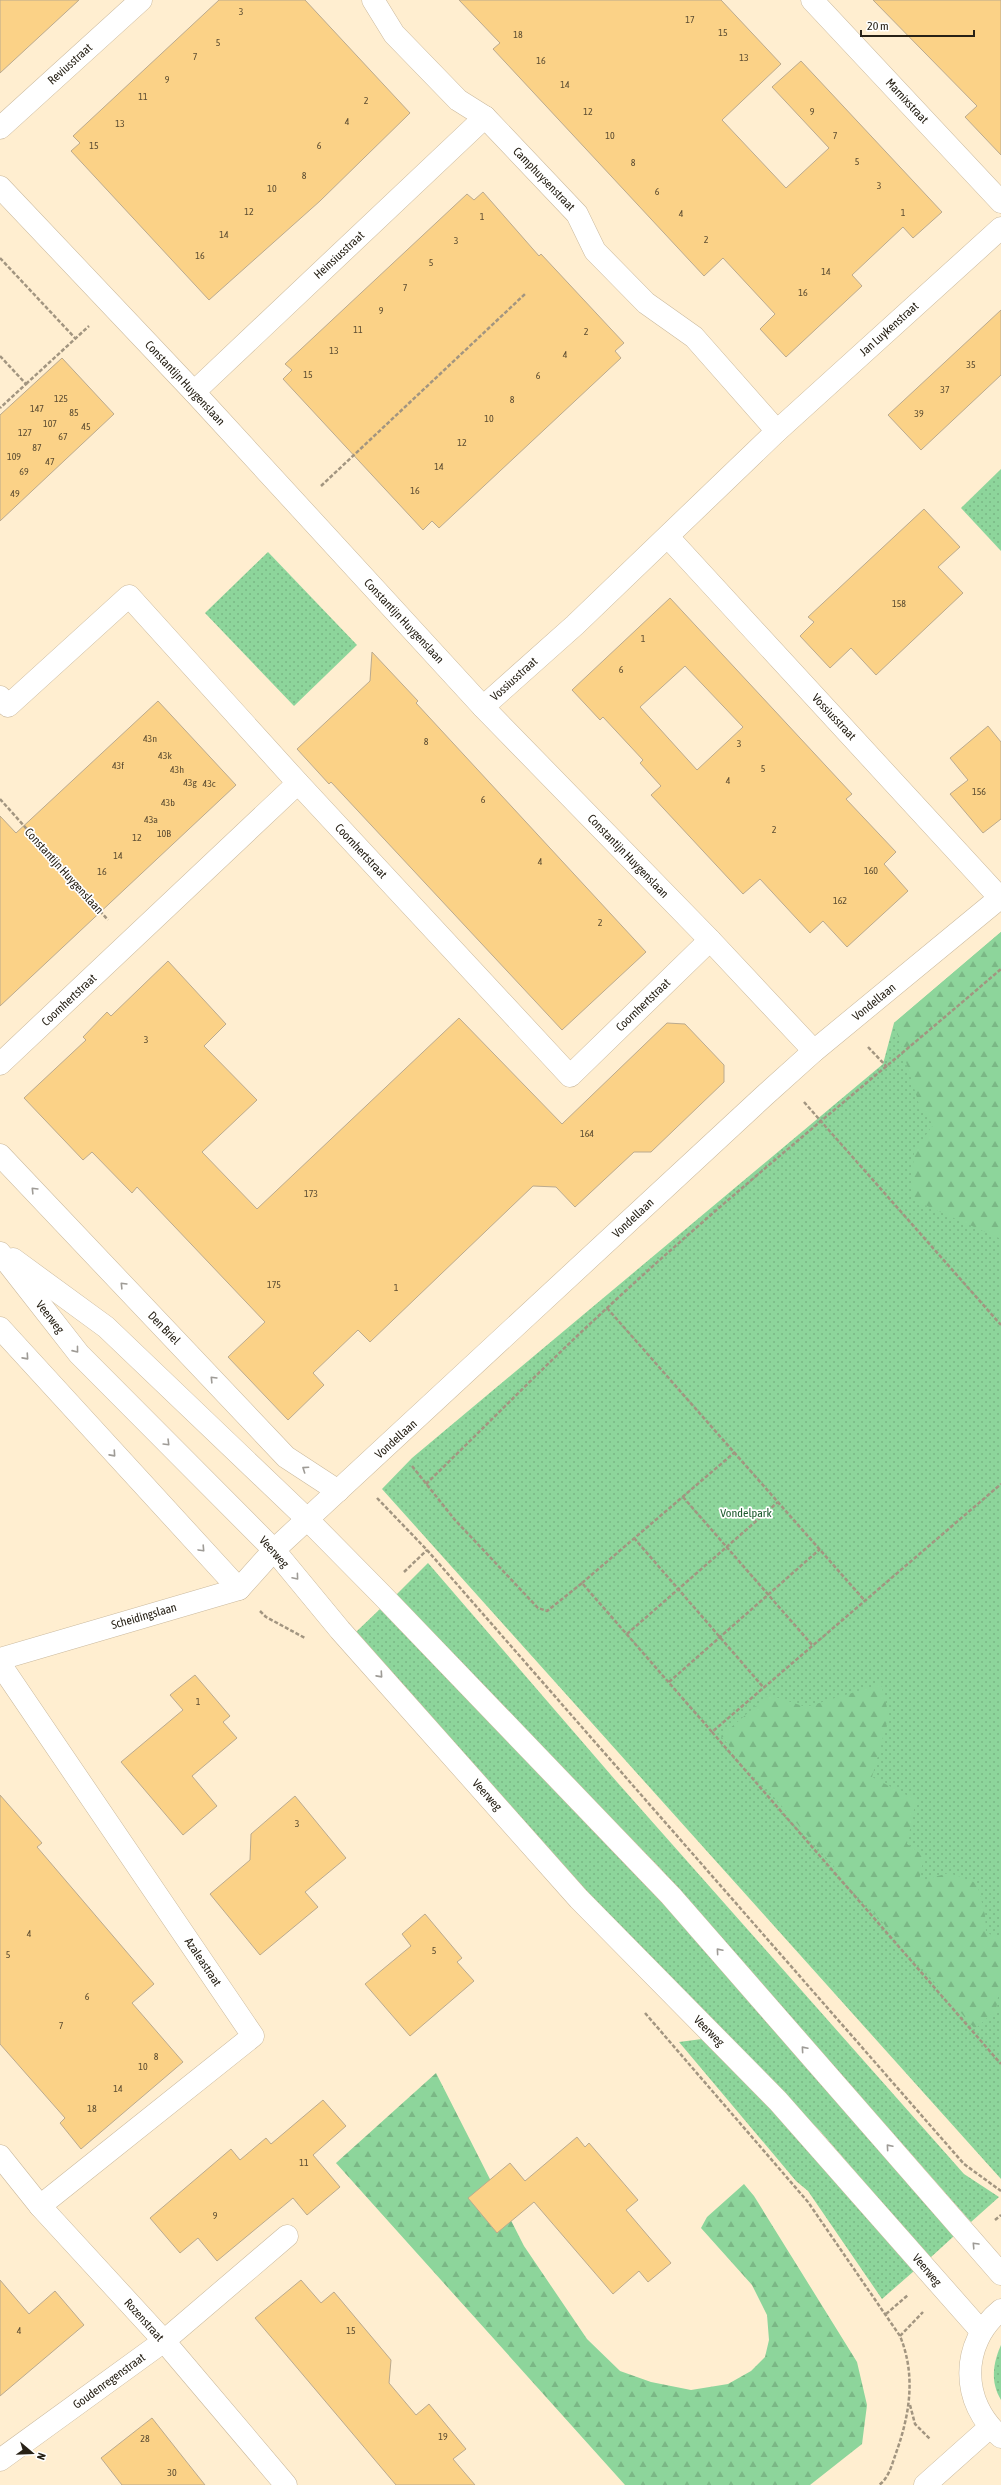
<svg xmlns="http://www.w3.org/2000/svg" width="1001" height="2485" viewBox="0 0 1001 2485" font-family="'Asap Condensed',sans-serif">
<defs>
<pattern id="grass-dots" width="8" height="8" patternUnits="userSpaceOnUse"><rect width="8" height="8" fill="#8dd59b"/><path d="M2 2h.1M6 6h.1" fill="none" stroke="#7ab785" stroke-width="1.8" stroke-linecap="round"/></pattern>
<pattern id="forest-firs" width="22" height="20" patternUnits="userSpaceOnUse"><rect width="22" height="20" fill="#8dd59b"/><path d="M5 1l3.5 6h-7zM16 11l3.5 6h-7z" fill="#7ab785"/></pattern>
</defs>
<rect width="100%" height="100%" fill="#ffeed0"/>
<g fill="url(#grass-dots)">
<polygon points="1001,469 1001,551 961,508"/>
<polygon points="268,552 357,645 294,706 205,613"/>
<polygon points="1001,932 1001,2179 382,1489 412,1458 883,1064 894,1023"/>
<polygon points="428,1563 617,1782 964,2174 999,2197 971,2222 659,1867 395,1596"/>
<polygon points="380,1609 639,1876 954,2236 930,2258 821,2132 578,1882 356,1632"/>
<polygon points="702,2039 806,2145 914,2271 882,2299 808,2191 796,2181 679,2042"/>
<path d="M1001,2345V2400C990,2382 993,2363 1001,2345Z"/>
</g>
<g fill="url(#forest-firs)">
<polygon points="1001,932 1001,1239 911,1199 914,1152 933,1125 919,1104 894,1023"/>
<polygon points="881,1684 889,1715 872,1777 916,1800 907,1844 924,1856 919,1881 949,1873 977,1883 985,1915 986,1932 1001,1940 1001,1978 996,2010 975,2029 721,1736 769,1695 806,1707"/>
<polygon points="436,2073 524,2246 587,2339 620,2371 651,2382 691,2390 728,2384 751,2371 765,2357 769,2340 767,2315 752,2285 701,2228 707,2217 744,2184 754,2196 857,2362 867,2405 862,2444 810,2485 625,2485 336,2163"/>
</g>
<g fill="#fbd287" stroke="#bbaa8e" fill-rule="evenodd">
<polygon points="0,0 79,0 0,73"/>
<polygon points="219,0 305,0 410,113 320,201 209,300 71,151 80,143 73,136"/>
<polygon points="459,0 721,0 781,64 722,120 786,188 829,148 772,87 801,61 942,212 913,238 903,227 852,275 862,286 786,357 760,329 775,314 723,258 704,276 493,49 500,43"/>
<polygon points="873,0 1001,0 1001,155 965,117 977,106"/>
<polygon points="483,192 539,256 541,254 624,343 615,351 621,358 439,528 432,521 423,530 283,379 292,370 285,364 467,194 474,200"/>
<polygon points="1001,310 1001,375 921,450 888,415"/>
<polygon points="62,358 114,414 0,521 0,415"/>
<polygon points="924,509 960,547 938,567 963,593 876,675 851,648 830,668 800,636 814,622 808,617"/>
<path d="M670,598L852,794L846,799L896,852L884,864L908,891L847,947L823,921L810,933L760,879L743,894L651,795L661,786L640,763L643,760L603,717L600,720L572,690ZM685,666L743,727L697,770L640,707Z"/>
<polygon points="372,652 418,701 416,703 646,952 562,1030 331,782 329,784 297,749 370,681"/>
<polygon points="158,701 236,785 0,1006 0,816 16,833"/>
<polygon points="988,726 1001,742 1001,819 983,833 950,794 968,780 950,758"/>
<polygon points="168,961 226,1024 204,1046 257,1100 202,1152 257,1209 459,1018 562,1124 667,1023 685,1024 724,1065 724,1082 651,1152 634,1152 575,1207 556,1187 533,1186 370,1342 358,1330 313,1373 324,1385 288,1420 228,1357 265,1322 137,1187 132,1193 92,1152 83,1160 24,1098 86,1040 83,1037 107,1012 111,1016"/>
<polygon points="195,1675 230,1716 223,1722 237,1738 192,1776 217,1806 183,1835 121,1762 183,1710 170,1695"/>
<polygon points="0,1795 42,1843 37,1847 154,1984 132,2003 183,2062 81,2149 60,2123 65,2118 0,2044"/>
<polygon points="295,1796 346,1858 305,1892 318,1907 260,1955 210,1894 250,1860 251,1834"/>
<polygon points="425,1914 462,1958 457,1962 474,1981 410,2036 365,1984 411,1946 402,1934"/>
<polygon points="323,2100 346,2126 313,2155 340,2187 307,2215 293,2198 217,2261 198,2238 180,2253 150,2218 231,2149 240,2160 266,2138 271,2144"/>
<polygon points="577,2137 585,2147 589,2143 638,2200 626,2210 671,2263 648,2282 639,2271 613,2294 534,2202 497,2233 468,2198 510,2163 525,2181"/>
<polygon points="0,2280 29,2314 55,2291 84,2325 0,2396"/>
<polygon points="301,2280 321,2303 334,2292 391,2360 389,2383 416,2415 429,2404 466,2449 453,2459 475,2485 396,2485 255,2318"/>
<polygon points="152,2418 178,2451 205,2485 122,2485 101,2458"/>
</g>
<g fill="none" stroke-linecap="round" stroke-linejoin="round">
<g stroke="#cab99d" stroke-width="23">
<g id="minor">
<polyline points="373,0 394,34 458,100 485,117 577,214 595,251 646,303 694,337 777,431"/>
<polyline points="812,0 1001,202"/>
<polyline points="0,128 141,0"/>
<polyline points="0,187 194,392 483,707 710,940 814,1051"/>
<polyline points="194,392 485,117"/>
<polyline points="668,537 1000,898"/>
<polyline points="0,697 8,706 129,596 298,783 570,1076 710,940"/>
<polyline points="483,707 575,625 777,431 1001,228"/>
<polyline points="0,1064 298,783"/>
<polyline points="0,1155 286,1457 338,1491"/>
<polyline points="0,1328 239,1589"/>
<polyline points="0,1659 239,1589 274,1550 764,1096 814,1051 1001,897"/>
<polyline points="0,1664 253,2036 40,2206"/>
<polyline points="0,2156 40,2206 164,2341 286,2485"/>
<polyline points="0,2460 164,2341 287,2236"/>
</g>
</g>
<g stroke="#cab99d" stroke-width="23">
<g id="tertiary">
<polyline points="0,1253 79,1354 274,1550 340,1630 579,1899 778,2101 981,2331"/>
<polyline points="13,1259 106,1327 307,1519 381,1594 671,1896 1001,2274"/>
<path d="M1001,2310C960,2343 960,2403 1001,2437"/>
<polyline points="925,2485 990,2427"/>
</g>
</g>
<g stroke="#a29580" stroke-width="2.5" stroke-dasharray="4 2" stroke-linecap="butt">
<polyline points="0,258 75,338"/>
<polyline points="0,356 26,384 0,408"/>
<polyline points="26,384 89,326"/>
<polyline points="321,486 525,294"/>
<polyline points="0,799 108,920"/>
<polyline points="868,1047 887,1067"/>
<polyline points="804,1102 1001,1325"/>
<polyline points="607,1308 865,1601"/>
<polyline points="412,1466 455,1520 538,1608 547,1611 582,1583 712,1732 1001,1484"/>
<path d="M426,1484C486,1426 545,1365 607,1308C734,1190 870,1082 1001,969"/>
<polyline points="683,1497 813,1646"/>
<polyline points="377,1498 427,1550 964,2164 1001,2191"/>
<polyline points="634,1538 764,1688"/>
<polyline points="404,1572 427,1550"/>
<polyline points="582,1583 735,1452"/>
<polyline points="260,1611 266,1617 305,1638"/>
<polyline points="627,1634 778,1502"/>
<polyline points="669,1682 820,1549"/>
<polyline points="712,1732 1001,2064"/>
<path d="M645,2013L808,2202L900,2336C916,2375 910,2414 896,2453C892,2464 889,2478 879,2485"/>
<polyline points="995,2220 1001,2215"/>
<polyline points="886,2314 908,2295"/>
<polyline points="900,2336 923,2312"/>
<polyline points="910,2405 915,2424 930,2439"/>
</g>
<use href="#minor" stroke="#fff" stroke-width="22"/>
<use href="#tertiary" stroke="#fff" stroke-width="22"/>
</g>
<defs><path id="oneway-chevron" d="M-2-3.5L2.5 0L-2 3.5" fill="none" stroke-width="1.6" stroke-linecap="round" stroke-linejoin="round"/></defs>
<g stroke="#9e9b96">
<use href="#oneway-chevron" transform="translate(34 1190) rotate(-134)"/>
<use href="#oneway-chevron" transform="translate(123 1285) rotate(-134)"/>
<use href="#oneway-chevron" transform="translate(76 1350) rotate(51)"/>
<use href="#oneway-chevron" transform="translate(26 1357) rotate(48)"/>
<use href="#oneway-chevron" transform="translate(213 1379) rotate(-134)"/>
<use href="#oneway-chevron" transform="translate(167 1443) rotate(45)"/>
<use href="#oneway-chevron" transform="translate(113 1454) rotate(48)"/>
<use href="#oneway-chevron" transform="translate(305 1469) rotate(-146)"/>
<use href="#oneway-chevron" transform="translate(202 1549) rotate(47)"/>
<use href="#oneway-chevron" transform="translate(296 1577) rotate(50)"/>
<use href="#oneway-chevron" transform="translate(380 1675) rotate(48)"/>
<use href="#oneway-chevron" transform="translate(719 1951) rotate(-131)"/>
<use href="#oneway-chevron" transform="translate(804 2049) rotate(-131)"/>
<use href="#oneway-chevron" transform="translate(889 2147) rotate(-131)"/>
<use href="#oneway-chevron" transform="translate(975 2245) rotate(-133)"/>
</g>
<g text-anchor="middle" stroke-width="3.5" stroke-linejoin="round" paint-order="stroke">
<g font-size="10" fill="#5c4d32">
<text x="241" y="15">3</text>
<text x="690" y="23">17</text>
<text x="723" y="36">15</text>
<text x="518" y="38">18</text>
<text x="218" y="46">5</text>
<text x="195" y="60">7</text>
<text x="744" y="61">13</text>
<text x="541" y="64">16</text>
<text x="167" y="83">9</text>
<text x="565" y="88">14</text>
<text x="143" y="100">11</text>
<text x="366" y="104">2</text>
<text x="588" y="115">12</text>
<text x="812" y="115">9</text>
<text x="347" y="125">4</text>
<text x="120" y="127">13</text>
<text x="610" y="139">10</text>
<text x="835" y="139">7</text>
<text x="94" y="149">15</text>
<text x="319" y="149">6</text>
<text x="857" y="165">5</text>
<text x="633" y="166">8</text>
<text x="304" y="179">8</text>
<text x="879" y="189">3</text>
<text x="272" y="192">10</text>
<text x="657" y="195">6</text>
<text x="249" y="215">12</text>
<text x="903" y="216">1</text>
<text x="681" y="217">4</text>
<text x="482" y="220">1</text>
<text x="224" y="238">14</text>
<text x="706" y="243">2</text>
<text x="456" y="244">3</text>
<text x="200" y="259">16</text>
<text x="431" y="266">5</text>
<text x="826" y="275">14</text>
<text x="405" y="291">7</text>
<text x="803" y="296">16</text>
<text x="381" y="314">9</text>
<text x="358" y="333">11</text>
<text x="586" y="335">2</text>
<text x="334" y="354">13</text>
<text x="565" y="358">4</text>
<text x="971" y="368">35</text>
<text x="308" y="378">15</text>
<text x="538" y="379">6</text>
<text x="945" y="393">37</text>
<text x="61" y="402">125</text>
<text x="512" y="403">8</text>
<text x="37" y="412">147</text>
<text x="74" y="416">85</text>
<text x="919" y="417">39</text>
<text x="489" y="422">10</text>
<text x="50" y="427">107</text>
<text x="86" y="430">45</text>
<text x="25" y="436">127</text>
<text x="63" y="440">67</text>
<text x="462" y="446">12</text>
<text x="37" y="451">87</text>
<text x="14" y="460">109</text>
<text x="50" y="465">47</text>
<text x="439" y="470">14</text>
<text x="24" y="475">69</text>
<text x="415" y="494">16</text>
<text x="15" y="497">49</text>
<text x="899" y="607">158</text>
<text x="643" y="642">1</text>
<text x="621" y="673">6</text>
<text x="150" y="742">43n</text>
<text x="426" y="745">8</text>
<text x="739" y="747">3</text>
<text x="165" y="759">43k</text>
<text x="118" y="769">43f</text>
<text x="763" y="772">5</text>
<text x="177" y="773">43h</text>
<text x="728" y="784">4</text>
<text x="190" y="786">43g</text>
<text x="209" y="787">43c</text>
<text x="979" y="795">156</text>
<text x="483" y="803">6</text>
<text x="168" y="806">43b</text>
<text x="151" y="823">43a</text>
<text x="774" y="833">2</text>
<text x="164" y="837">10B</text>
<text x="137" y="841">12</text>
<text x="118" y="859">14</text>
<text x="540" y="865">4</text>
<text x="871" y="874">160</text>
<text x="102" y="875">16</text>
<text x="840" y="904">162</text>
<text x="600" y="926">2</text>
<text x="146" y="1043">3</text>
<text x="587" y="1137">164</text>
<text x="311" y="1197">173</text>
<text x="274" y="1288">175</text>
<text x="396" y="1291">1</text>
<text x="198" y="1705">1</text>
<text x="297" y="1827">3</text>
<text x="29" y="1937">4</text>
<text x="434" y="1954">5</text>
<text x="8" y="1958">5</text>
<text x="87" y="2000">6</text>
<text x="61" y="2029">7</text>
<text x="156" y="2060">8</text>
<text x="143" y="2070">10</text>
<text x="118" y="2092">14</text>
<text x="92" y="2112">18</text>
<text x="304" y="2166">11</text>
<text x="215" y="2219">9</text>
<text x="19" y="2334">4</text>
<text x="351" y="2334">15</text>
<text x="443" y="2440">19</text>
<text x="145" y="2442">28</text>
<text x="172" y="2476">30</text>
</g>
<g font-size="12" fill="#272116" stroke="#fff">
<text transform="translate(70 64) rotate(-42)" y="4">Reviusstraat</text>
<text transform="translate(907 101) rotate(47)" y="4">Marnixstraat</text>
<text transform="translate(544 179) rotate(46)" y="4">Camphuysenstraat</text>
<text transform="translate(339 255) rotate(-43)" y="4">Heinsiusstraat</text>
<text transform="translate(889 329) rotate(-42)" y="4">Jan Luykenstraat</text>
<text transform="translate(185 383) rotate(47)" y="4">Constantijn Huygenslaan</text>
<text transform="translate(404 621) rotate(47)" y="4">Constantijn Huygenslaan</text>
<text transform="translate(514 679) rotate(-42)" y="4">Vossiusstraat</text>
<text transform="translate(834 717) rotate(47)" y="4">Vossiusstraat</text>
<text transform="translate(361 851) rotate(47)" y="4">Coornhertstraat</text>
<text transform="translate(628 856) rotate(46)" y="4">Constantijn Huygenslaan</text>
<text transform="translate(64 871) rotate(48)" y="4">Constantijn Huygenslaan</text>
<text transform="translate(69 1000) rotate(-43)" y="4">Coornhertstraat</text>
<text transform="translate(874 1002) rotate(-39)" y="4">Vondellaan</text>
<text transform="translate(643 1005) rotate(-44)" y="4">Coornhertstraat</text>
<text transform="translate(633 1218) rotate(-43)" y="4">Vondellaan</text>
<text transform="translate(50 1317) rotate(52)" y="4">Veerweg</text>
<text transform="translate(164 1328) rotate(46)" y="4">Den Briel</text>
<text transform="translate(396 1439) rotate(-42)" y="4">Vondellaan</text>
<text transform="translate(274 1552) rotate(48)" y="4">Veerweg</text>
<text transform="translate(144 1616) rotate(-16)" y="4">Scheidingslaan</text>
<text transform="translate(487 1795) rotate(48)" y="4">Veerweg</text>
<text transform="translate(203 1962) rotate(56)" y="4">Azaleastraat</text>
<text transform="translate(709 2031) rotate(45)" y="4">Veerweg</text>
<text transform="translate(927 2270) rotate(50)" y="4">Veerweg</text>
<text transform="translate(144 2320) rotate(48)" y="4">Rozenstraat</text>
<text transform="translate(109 2381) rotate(-36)" y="4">Goudenregenstraat</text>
</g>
<g font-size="12" fill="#1a582c" stroke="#fff">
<text x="746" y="1517">Vondelpark</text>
</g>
</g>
<g transform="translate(32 2453) rotate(109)" stroke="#ffffff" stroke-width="3" paint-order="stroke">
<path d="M0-3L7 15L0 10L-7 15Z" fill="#272116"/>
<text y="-6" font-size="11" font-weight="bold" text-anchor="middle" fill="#272116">N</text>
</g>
<path d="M861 30v6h113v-6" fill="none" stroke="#272116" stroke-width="2"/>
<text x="867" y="30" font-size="12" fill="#272116" stroke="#ffffff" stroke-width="3" paint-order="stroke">20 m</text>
</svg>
